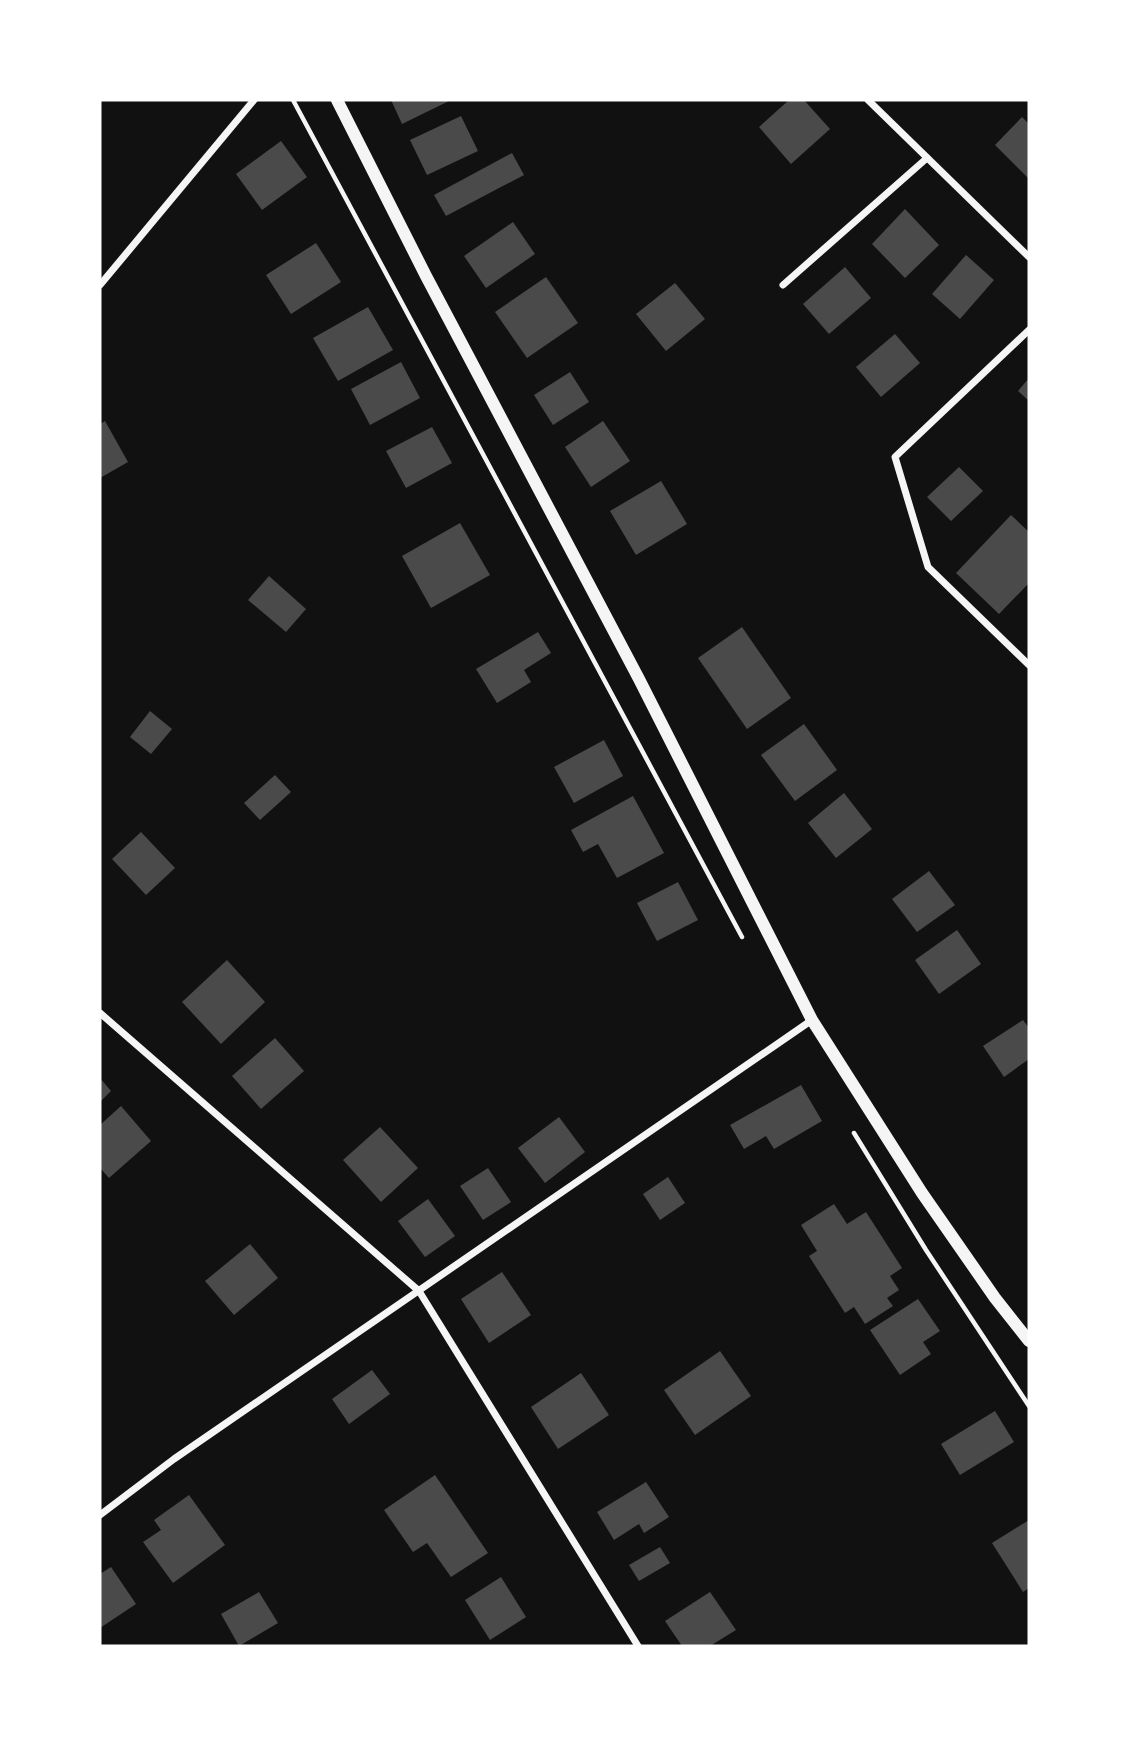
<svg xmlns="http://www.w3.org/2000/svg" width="1129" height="1746" viewBox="0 0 1129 1746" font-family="Lato,sans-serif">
<rect width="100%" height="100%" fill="#111"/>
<g fill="#4a4a4a">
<polygon points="391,100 451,100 402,124"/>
<polygon points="789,100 804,100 830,129 791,164 759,127"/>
<polygon points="461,116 478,151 427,175 410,140"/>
<polygon points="1022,117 1029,124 1029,179 995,145"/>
<polygon points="281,141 307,177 262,210 236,174"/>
<polygon points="512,153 524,175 446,216 434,195"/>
<polygon points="905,209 939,245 905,278 872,244"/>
<polygon points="513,222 535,254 486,288 464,256"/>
<polygon points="316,243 341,282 291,314 266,275"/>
<polygon points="966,255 994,280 960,319 932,294"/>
<polygon points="845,267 871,298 829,334 803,304"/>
<polygon points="546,277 578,323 527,358 495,312"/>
<polygon points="675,283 705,319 666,351 636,314"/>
<polygon points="368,307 393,350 338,381 313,338"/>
<polygon points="895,334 920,363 881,397 856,367"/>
<polygon points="401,362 420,398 370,425 351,389"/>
<polygon points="570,372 589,402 553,425 534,395"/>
<polygon points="1029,378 1029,401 1018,391"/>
<polygon points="105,421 128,462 100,478 100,424"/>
<polygon points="603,421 630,461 591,487 565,447"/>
<polygon points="432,427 452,463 406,488 386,451"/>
<polygon points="959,467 983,491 951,521 927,497"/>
<polygon points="661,481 687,524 636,555 610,511"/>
<polygon points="1011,515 1029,532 1029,583 999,614 956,573"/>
<polygon points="460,523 490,575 431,608 402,556"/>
<polygon points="269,576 306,609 286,632 248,600"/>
<polygon points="742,627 791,698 747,729 698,658"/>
<polygon points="538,632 551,653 524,670 531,682 497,703 476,669"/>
<polygon points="150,711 172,729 151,754 130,737"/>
<polygon points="804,724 837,770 795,801 761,755"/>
<polygon points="604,740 623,776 574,803 554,767"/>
<polygon points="275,775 291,792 260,820 244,803"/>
<polygon points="844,793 872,829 836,858 808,823"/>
<polygon points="633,796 664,853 617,878 598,844 583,852 571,830"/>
<polygon points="141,832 175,868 146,895 112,859"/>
<polygon points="929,871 955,905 917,932 892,899"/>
<polygon points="678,882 698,920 657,941 637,903"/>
<polygon points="957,930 981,964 939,994 915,960"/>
<polygon points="227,960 265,1002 221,1044 182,1002"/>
<polygon points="1023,1020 1029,1028 1029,1059 1004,1077 983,1046"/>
<polygon points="275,1038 304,1071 261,1109 232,1076"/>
<polygon points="100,1078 111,1091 100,1102"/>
<polygon points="801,1085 822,1121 774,1149 766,1136 744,1149 730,1125"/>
<polygon points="121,1106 151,1141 109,1178 100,1168 100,1125"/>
<polygon points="559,1117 585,1152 545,1183 518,1148"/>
<polygon points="380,1127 418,1168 381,1202 343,1160"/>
<polygon points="488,1168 511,1202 483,1220 460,1186"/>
<polygon points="668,1177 685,1203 660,1220 643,1194"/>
<polygon points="428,1199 455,1236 425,1257 398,1221"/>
<polygon points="834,1204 847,1224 866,1212 902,1268 890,1276 899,1290 887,1298 893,1306 865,1324 854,1307 845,1313 809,1256 817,1251 801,1225"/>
<polygon points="250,1244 278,1278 234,1315 205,1281"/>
<polygon points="502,1272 531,1315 489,1343 461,1299"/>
<polygon points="918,1299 940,1331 923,1342 931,1354 900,1375 870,1330"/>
<polygon points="720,1351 751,1396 695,1435 664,1390"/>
<polygon points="372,1370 390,1394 349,1424 332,1399"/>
<polygon points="581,1373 609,1415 558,1449 531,1407"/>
<polygon points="995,1411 1014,1442 960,1475 941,1444"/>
<polygon points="435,1475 488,1553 451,1577 427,1543 413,1552 384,1510"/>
<polygon points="646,1482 669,1517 644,1533 639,1524 614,1540 597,1512"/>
<polygon points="189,1495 225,1545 173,1583 143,1542 161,1530 154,1520"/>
<polygon points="1029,1520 1029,1588 1023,1592 992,1543"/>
<polygon points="660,1547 670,1563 639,1581 629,1565"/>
<polygon points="111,1567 136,1604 100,1628 100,1574"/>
<polygon points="501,1577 526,1617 490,1640 465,1600"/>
<polygon points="259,1592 278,1623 239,1646 221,1614"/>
<polygon points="710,1592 736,1630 710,1646 682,1646 665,1621"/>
</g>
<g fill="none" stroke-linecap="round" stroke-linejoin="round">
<g stroke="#f5f5f5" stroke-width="4.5">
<polyline points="293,100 742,937"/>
<polyline points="854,1133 926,1250 1029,1406"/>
</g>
<g stroke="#f5f5f5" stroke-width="7">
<polyline points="868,100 1029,257"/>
<polyline points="100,285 254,100"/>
<polyline points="783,285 927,158"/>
<polyline points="1029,330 895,457 928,567 1029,665"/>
<polyline points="100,1013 419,1291 638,1646"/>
<polyline points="100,1515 174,1459 812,1020"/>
</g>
<polyline stroke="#f5f5f5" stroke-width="12" points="337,100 426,276 639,679 812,1020 922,1193 995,1298 1029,1341"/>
</g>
<rect width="1129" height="1746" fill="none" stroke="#ffffff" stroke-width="203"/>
</svg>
